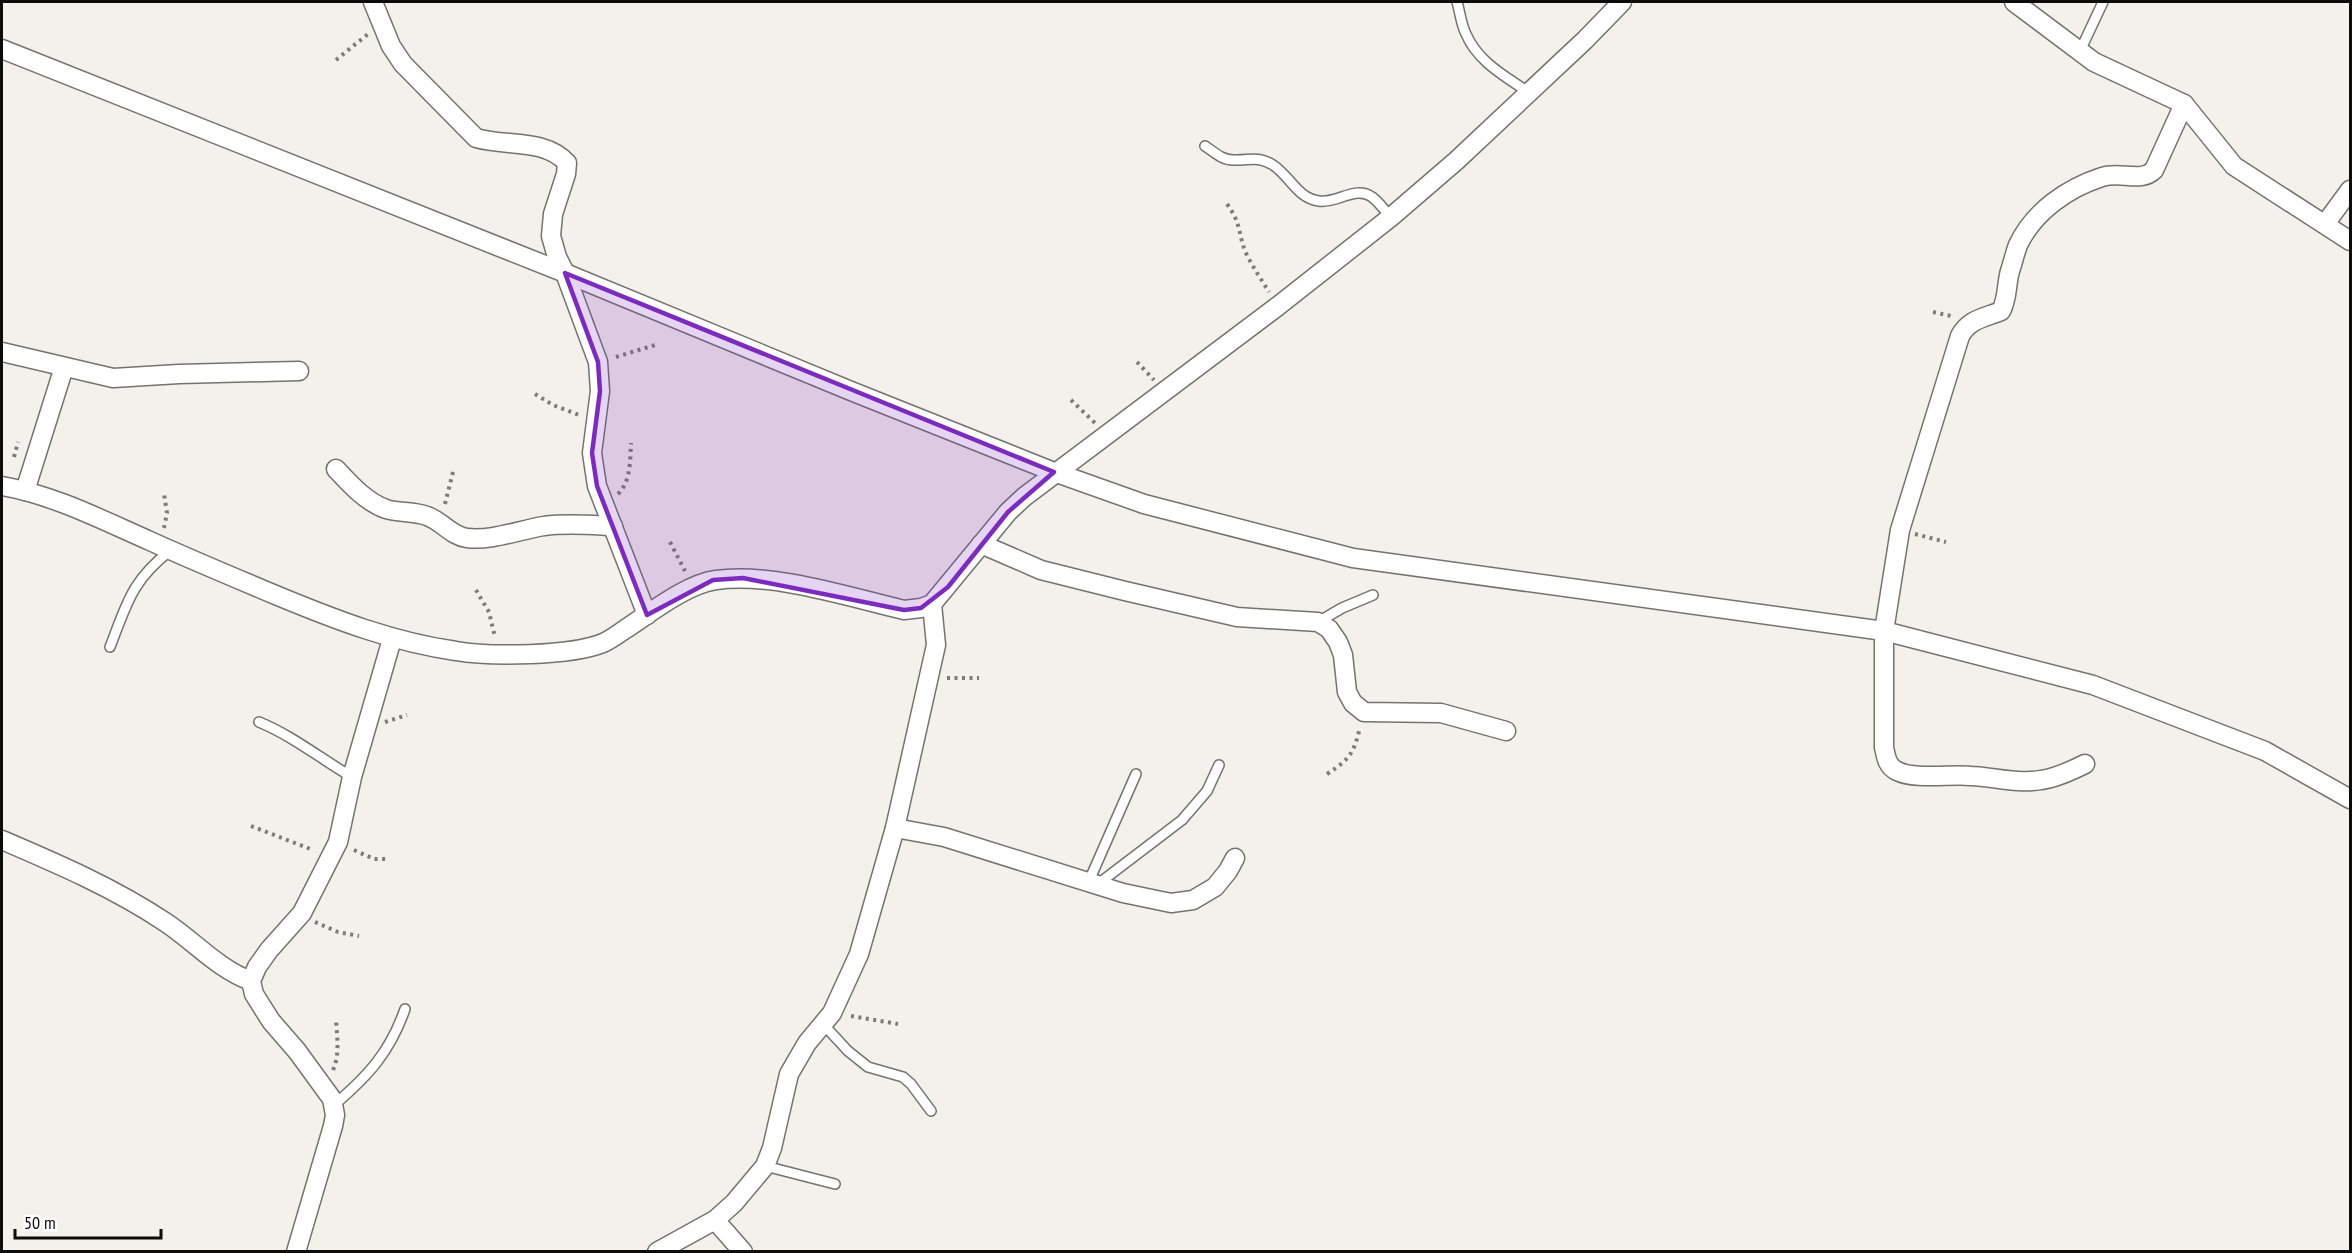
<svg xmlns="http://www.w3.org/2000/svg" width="2352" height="1253" viewBox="0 0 2352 1253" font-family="'PT Sans Narrow',sans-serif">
<rect width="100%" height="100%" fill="#f4f1ec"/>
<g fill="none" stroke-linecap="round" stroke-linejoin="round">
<g stroke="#75736e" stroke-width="12">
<g id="service">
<path d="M1457,2C1460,12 1461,24 1466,34C1478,62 1505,76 1528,92"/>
<polyline points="2080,51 2103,2"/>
<path d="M1205,146C1214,152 1222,160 1233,160C1249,161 1257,155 1273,165C1290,176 1297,198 1319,201C1336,204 1356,185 1372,197C1379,202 1385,211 1391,217"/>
<polyline points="1318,622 1342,608 1373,595"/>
<path d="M110,647C127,603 132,580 171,550"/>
<path d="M259,722C293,736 321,759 352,777"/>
<polyline points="1089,881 1136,774"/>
<polyline points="1098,884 1182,820 1207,791 1219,765"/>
<polyline points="823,1024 848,1051 868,1067 903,1077 911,1084 931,1111"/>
<path d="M334,1105C369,1075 390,1052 405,1009"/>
<polyline points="765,1166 835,1184"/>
</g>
</g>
<g stroke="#75736e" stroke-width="21">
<g id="minor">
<path d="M373,2L391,46L403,64L476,138C506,147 545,138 567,163L566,174L553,214L551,236L557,257L565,273L598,362L600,391L592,453L597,486L647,615"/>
<polyline points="2014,2 2094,62 2184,104 2234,166 2350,241"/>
<polyline points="2,49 565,273 851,391 1054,472 1144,504 1353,558 1884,631 2093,685 2265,751 2350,799"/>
<polyline points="2325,224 2350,190"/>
<polyline points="2,352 113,378 179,374 299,371"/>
<path d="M336,469C350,484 366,502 386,509C399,513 414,511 427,516C442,521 451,536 467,538C492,541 519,530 544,526C567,523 590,525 613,526"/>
<path d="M2,486C54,495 102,520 150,541C192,560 235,578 278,596C336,620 393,642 456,651C490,657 571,656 603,643C610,640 617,635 624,630C649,614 686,584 716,580C772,572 849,597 904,610L921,608L932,604L1008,512L1024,497L1278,306L1391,217L1456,161L1585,40L1622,2"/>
<polyline points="25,491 64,367"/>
<polyline points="981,544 1041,570 1125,591 1237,617 1318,622 1329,629 1338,642 1343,655 1347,692 1353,703 1364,712 1441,713 1506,731"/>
<path d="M2085,764C2071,771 2056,778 2041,780C2017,784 1995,777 1971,776C1950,774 1915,780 1897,771C1887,766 1886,757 1884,747V631L1900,530L1960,336C1969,319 1984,318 2001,311C2008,298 2006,285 2010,271C2013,262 2015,253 2018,245C2034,211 2068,188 2102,177C2121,171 2141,183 2154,170L2184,104"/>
<polyline points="895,828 944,837 1123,893 1171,903 1193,900 1215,887 1228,871 1235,858"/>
<path d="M2,840C58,864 114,888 165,922C194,941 218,969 251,981"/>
<polyline points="715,1220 743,1252"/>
<polyline points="296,1252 333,1126 335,1115 332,1099 297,1051 271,1021 254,994 251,981 257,967 269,950 302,913 338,842 352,777 392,639"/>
<polyline points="657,1252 715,1220 734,1203 765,1166 772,1148 789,1074 807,1043 832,1013 859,954 895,828 936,645 932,604"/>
</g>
</g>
<g stroke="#7c7b77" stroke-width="4" stroke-dasharray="3 4.5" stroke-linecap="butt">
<polyline points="336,60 368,34"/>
<path d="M1227,204C1241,223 1238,232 1245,251C1252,266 1261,279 1269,292"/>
<polyline points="1933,312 1951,316"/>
<polyline points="616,357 655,345"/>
<polyline points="1137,362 1154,380"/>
<polyline points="535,394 553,405 579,415"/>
<polyline points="1071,400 1095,423"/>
<polyline points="14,457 18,442"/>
<path d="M618,494C631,481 630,461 631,443"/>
<polyline points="445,504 454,468"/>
<polyline points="164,528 167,513 164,494"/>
<polyline points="1915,534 1946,542"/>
<polyline points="670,542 685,571"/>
<polyline points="476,590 489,612 495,637"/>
<polyline points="947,678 979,678"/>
<polyline points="385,722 407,715"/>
<path d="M1327,774C1350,759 1354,753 1360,727"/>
<polyline points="251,826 313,850"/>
<polyline points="354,850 374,859 389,859"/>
<polyline points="315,922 338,932 359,936"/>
<polyline points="851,1016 898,1024"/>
<path d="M333,1070C340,1054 337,1037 336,1020"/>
</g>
<use href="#service" stroke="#fff" stroke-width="9"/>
<use href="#minor" stroke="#fff" stroke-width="18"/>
</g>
<path fill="#7b2cbf" fill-opacity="0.2" stroke="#7b2cbf" stroke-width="4.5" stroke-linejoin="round" d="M565,273L1054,472L1008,512L948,587L921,608L904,610L743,578L713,580L647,615L597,486L592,453L600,391L598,362Z"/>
<rect width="2352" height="1253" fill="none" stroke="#0c0c0a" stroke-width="6"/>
<path d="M15 1229v9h146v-9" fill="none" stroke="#0c0c0a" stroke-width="3"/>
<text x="24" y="1229" font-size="18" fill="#0c0c0a" stroke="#ffffff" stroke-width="4.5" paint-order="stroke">50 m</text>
</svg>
